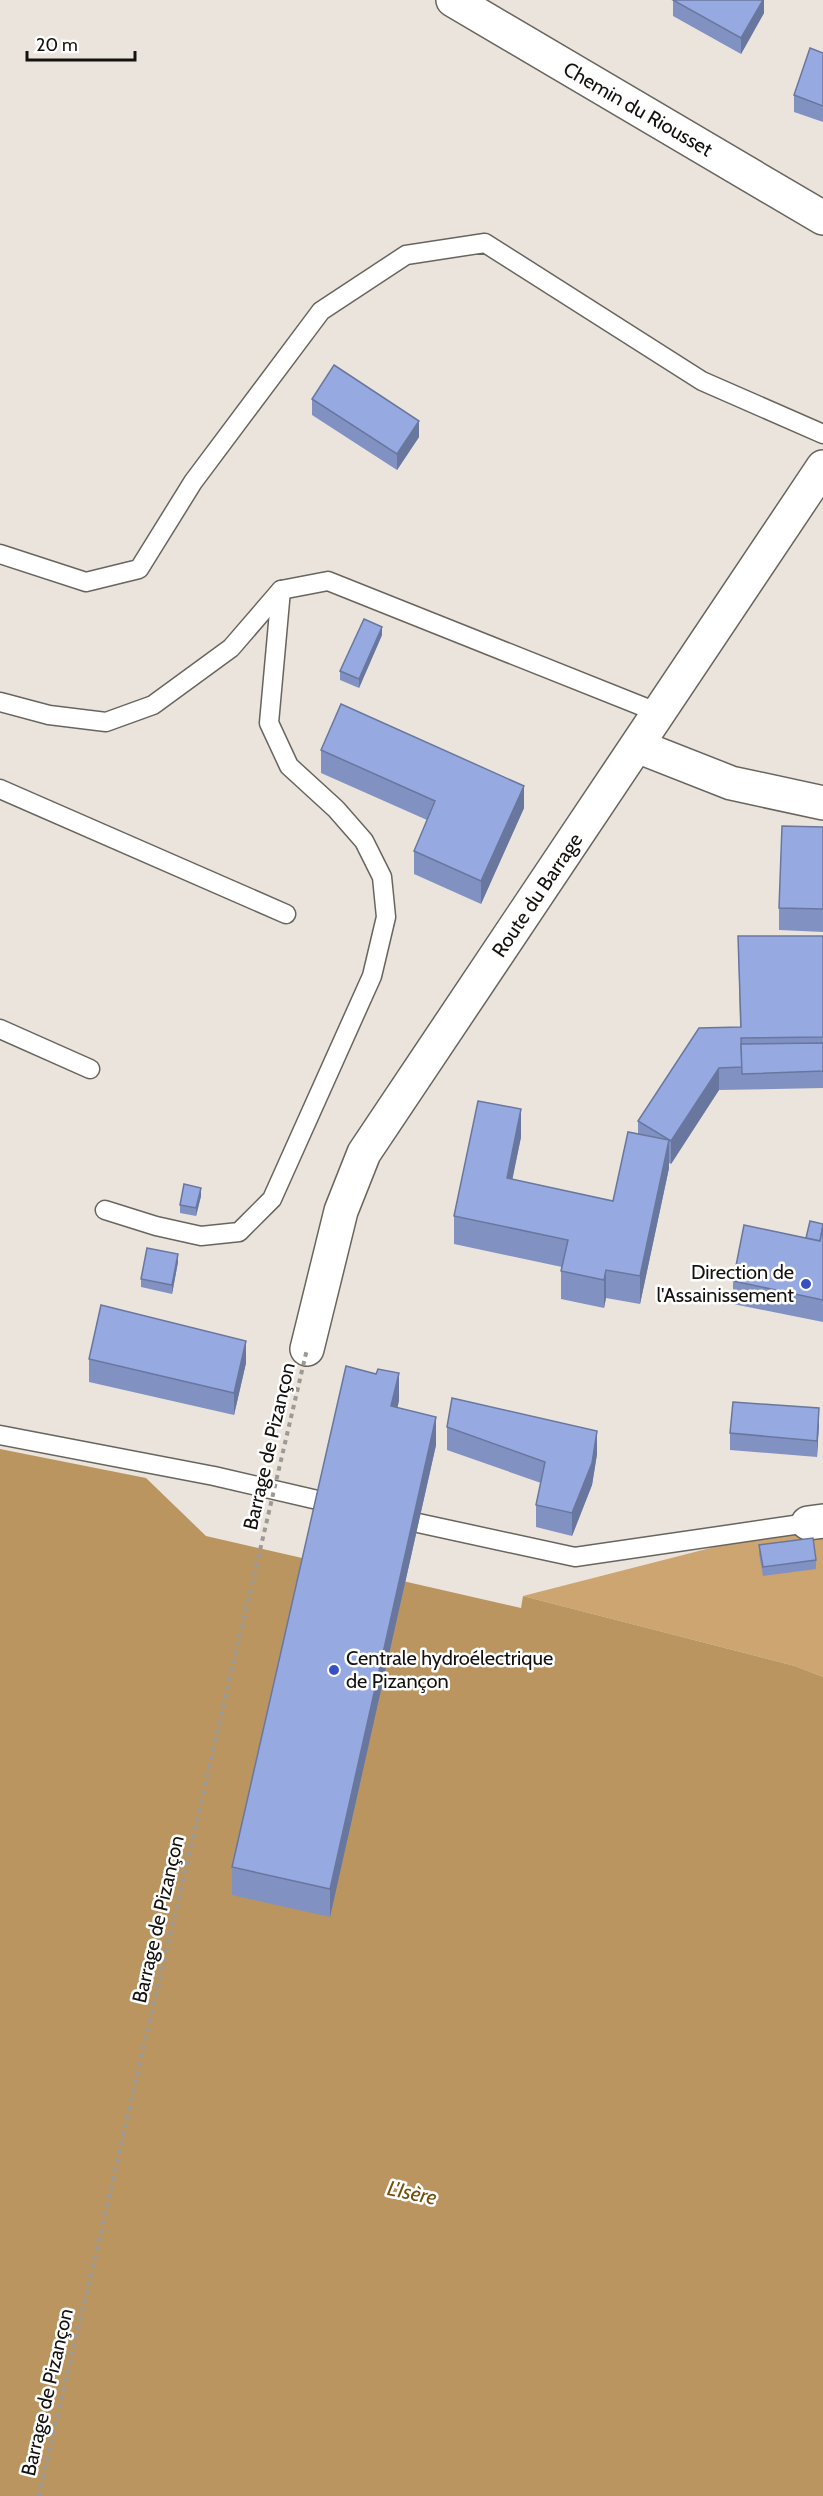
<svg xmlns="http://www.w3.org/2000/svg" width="823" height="2496" viewBox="0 0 823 2496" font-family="Cabin,sans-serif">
<rect width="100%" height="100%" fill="#eae4dd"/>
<polygon fill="#cca570" points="823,1519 823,1677 795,1666 523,1596"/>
<polygon fill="#bb9560" points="0,1449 146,1478 206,1536 521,1608 523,1596 795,1666 823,1677 823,2496 0,2496"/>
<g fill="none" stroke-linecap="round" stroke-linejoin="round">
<g stroke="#69655e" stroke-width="21">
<g id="lane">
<polyline points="0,554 86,582 139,569 193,482 321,311 406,255 485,243 702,381 823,434"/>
<polyline points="0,702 49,715 106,722 153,705 231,648 281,590 328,581 659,713"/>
<polyline points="0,789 286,914"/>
<polyline points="0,1029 90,1069"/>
<polyline points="105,1210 156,1226 201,1236 239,1232 272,1199 372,976 386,917 382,877 364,841 336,809 289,766 269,723 281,590"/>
<polyline points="0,1435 214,1476 339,1505"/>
<polyline points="395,1518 575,1557 808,1523"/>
</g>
</g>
<g stroke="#69655e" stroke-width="36">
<g id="street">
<polyline points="453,0 823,218"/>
<polyline points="637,746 731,783 823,803"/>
<polyline points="307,1349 341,1211 364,1153 823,467"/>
<polyline points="808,1523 823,1521"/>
</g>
</g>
<use href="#lane" stroke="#fff" stroke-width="18"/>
<use href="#street" stroke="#fff" stroke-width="33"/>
<polyline stroke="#9d9993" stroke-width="4" stroke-dasharray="4.5 4.5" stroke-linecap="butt" points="39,2496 307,1349"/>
</g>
<g fill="#8192c2">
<polygon points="673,0 764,0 764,13 741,54 673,16"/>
<polygon points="823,53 823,122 794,112 794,95"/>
<polygon points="312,399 419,437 397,470 312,415"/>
<polygon points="382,635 359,688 340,680 340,671"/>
<polygon points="321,750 524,808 481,904 414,874 414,851 427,820 321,773"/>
<polygon points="823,827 823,932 779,930 779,908"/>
<polygon points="738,936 823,936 823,1088 719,1090 671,1164 669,1163 669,1168 640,1304 606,1298 604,1308 561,1299 561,1271 562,1267 454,1244 454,1216 521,1137 512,1179 613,1201 638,1134 638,1121 740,1027"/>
<polygon points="201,1196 196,1216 180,1213 180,1205"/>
<polygon points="823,1224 823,1322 733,1304 733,1281 806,1238"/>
<polygon points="178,1262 172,1294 141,1287 141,1279"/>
<polygon points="89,1359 246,1363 234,1415 89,1382"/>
<polygon points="399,1401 397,1408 436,1445 330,1917 232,1895 232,1867"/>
<polygon points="819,1424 817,1457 730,1450 730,1433"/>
<polygon points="447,1427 597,1454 592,1485 572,1536 536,1527 536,1505 541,1483 447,1450"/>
<polygon points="759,1545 816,1560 816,1569 763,1576 759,1554"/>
</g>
<g fill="#69779e">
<polygon points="763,0 764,0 764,13 741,54 741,38"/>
<polygon points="419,421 419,437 397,470 397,454"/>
<polygon points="382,627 382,635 359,688 359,679"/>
<polygon points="524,786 524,808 481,904 481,881"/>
<polygon points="719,1068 719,1090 671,1164 671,1141"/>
<polygon points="521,1109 521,1137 507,1206 507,1178"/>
<polygon points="669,1140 669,1168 640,1304 640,1276"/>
<polygon points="201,1188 201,1196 196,1216 196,1208"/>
<polygon points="178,1254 178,1262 172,1294 172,1285"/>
<polygon points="606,1270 606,1298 604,1308 604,1280"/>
<polygon points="246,1341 246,1363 234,1415 234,1393"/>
<polygon points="399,1373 399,1401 391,1434 391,1406"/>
<polygon points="819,1408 819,1424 817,1457 817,1441"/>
<polygon points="436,1417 436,1445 330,1917 330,1889"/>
<polygon points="597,1431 597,1454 592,1485 572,1536 572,1513"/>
</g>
<g fill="#96aae1" stroke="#69779e" stroke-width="1.5">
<polygon points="673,0 763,0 741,38"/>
<polygon points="810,48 823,53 823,106 794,95"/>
<polygon points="334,365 419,421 397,454 312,399"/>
<polygon points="364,619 382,627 359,679 340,671"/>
<polygon points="341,704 524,786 481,881 414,851 435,801 321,750"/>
<polygon points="782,826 823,827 823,909 779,908"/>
<polygon points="738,936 823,936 823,1037 741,1038 742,1067 719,1068 671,1141 638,1121 699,1028 741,1027"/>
<polygon points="823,1043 823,1071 742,1074 741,1044"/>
<polygon points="478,1101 521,1109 507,1178 613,1201 628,1132 669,1140 640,1276 606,1270 604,1280 561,1271 568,1240 454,1216"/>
<polygon points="184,1184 201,1188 196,1208 180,1205"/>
<polygon points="810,1221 823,1224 820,1241 806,1238"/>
<polygon points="744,1225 820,1241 823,1227 823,1300 733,1281"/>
<polygon points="147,1248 178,1254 172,1285 141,1279"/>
<polygon points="101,1305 246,1341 234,1393 89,1359"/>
<polygon points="346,1366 376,1374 378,1369 399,1373 391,1406 436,1417 330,1889 232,1867"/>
<polygon points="452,1398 597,1431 592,1463 572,1513 536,1505 545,1462 447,1427"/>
<polygon points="733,1402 819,1408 817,1441 730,1433"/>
<polygon points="813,1538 816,1560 763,1567 759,1545"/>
</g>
<g fill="#3950c3" stroke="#fff" stroke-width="2">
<circle cx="806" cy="1284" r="6"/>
<circle cx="334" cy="1670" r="6"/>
</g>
<g text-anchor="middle" stroke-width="5" stroke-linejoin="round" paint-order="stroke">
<g font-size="20" fill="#14120f" stroke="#fff">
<text transform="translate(638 109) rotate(30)" y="7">Chemin du Riousset</text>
<text transform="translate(537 895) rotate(-56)" y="7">Route du Barrage</text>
<text transform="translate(269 1446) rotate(-77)" y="7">Barrage de Pizançon</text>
<text transform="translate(158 1919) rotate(-77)" y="7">Barrage de Pizançon</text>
<text transform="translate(47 2392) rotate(-77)" y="7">Barrage de Pizançon</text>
</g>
<g font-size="20" fill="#14120f" stroke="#fff" text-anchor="end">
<text x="794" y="1279">Direction de<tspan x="794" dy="23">l'Assainissement</tspan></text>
<text x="346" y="1665" text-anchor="start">Centrale hydroélectrique<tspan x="346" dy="23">de Pizançon</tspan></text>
</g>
<g font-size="21" font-style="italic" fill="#734e0b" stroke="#fff">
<text transform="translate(412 2193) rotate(12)" y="7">L'Isère</text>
</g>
</g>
<path d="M27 51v9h108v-9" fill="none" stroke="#14120f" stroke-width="3"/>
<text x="36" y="51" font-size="18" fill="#14120f" stroke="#ffffff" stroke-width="4.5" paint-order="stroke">20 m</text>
</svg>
